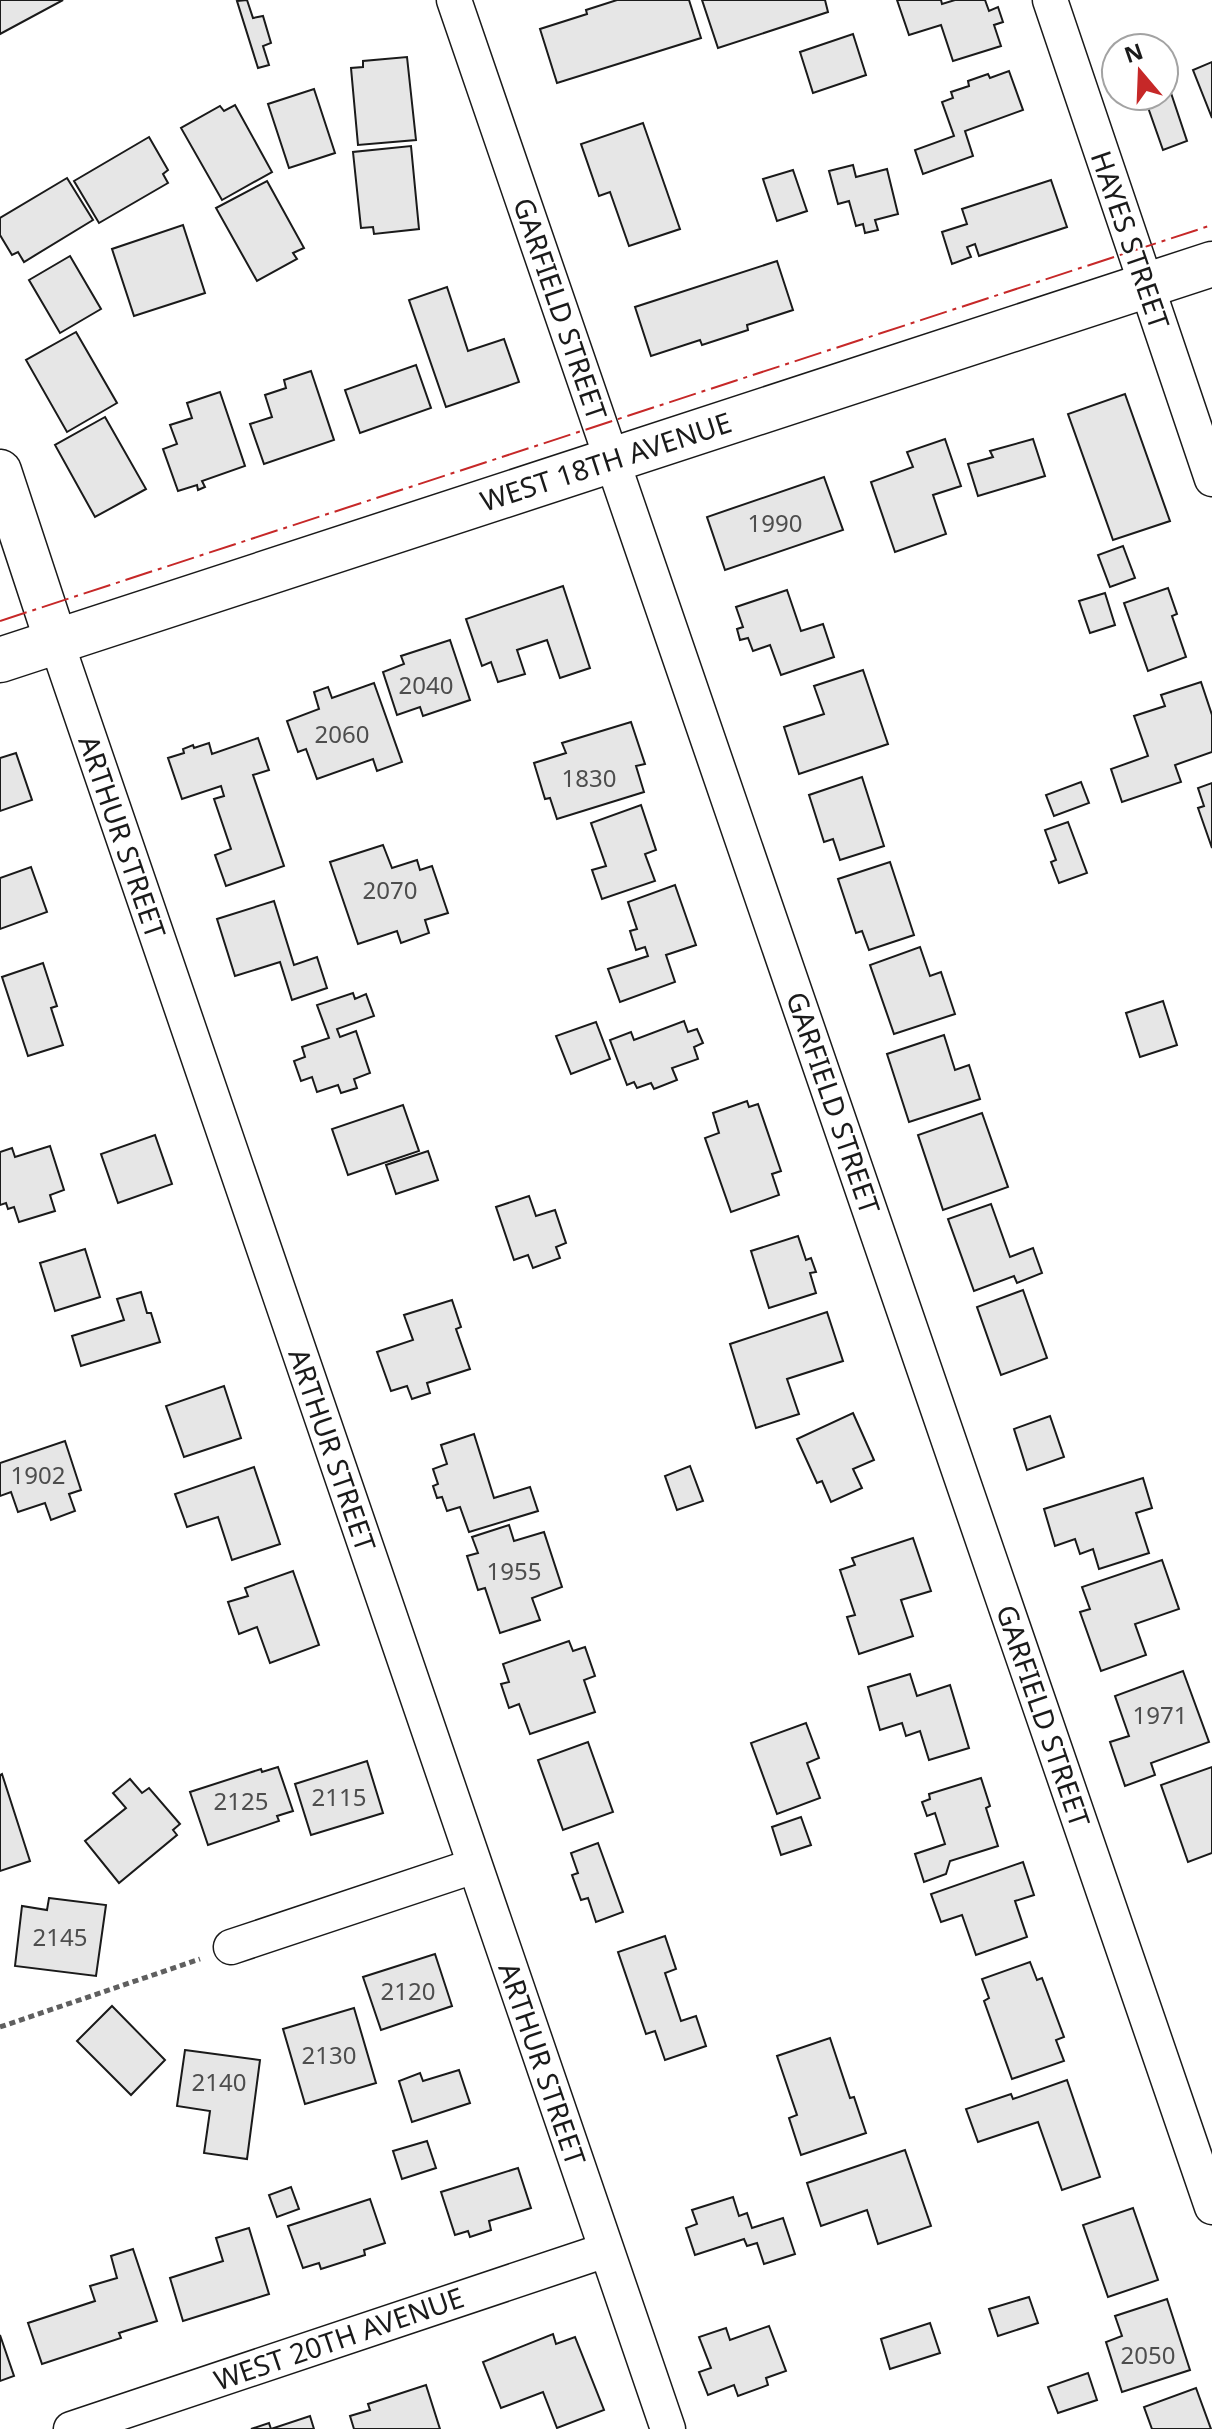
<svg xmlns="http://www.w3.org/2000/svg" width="1212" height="2429" viewBox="0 0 1212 2429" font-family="'Noto Sans',sans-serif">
<rect width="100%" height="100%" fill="#fff"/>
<g fill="#e6e6e6" stroke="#1a1a1a" stroke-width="2">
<polygon points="0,0 63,0 0,34"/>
<polygon points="247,0 253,18 263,16 271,43 263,46 269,65 258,68 237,1"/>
<polygon points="617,0 689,0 701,38 557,83 540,29 587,14 586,10"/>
<polygon points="702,0 825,0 828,12 718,48"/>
<polygon points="897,0 941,0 942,4 955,0 985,0 989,11 998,7 1003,22 994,25 1001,46 953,61 941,25 909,35"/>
<polygon points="853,34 866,75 813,93 800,52"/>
<polygon points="407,57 416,140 358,145 351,68 363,67 363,61"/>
<polygon points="1212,62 1212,118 1193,70"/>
<polygon points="1009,71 1023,110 965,131 973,156 923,174 915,150 954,136 942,102 953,98 951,92 969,86 968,81 988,74 990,78"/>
<polygon points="1169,87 1187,141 1163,150 1144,96 1164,96 1164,89"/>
<polygon points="314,89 335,153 289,168 268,104"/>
<polygon points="235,105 272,172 222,200 181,128 220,106 224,111"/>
<polygon points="643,123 680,229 629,246 610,192 599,196 581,144"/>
<polygon points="149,137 168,170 163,174 168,183 99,223 74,181"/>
<polygon points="411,146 419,229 374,234 373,227 361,228 353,152"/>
<polygon points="853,165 856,177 887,169 898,214 875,220 878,230 865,233 863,224 856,226 849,201 838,204 829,171"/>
<polygon points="793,170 807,211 777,221 763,179"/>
<polygon points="67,178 93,220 24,262 18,252 12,255 0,235 0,218"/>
<polygon points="1051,180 1067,227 979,256 975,244 967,247 971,257 952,264 942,232 967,224 962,209"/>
<polygon points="267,181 304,248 293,253 297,259 257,281 216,208"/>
<polygon points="183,225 205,293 134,316 112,249"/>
<polygon points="70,256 101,309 60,333 29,280"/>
<polygon points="777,261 793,310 747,325 748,330 702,345 700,340 651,356 635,307"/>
<polygon points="447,287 468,351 504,339 519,382 446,407 409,300"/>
<polygon points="76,332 117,403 67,432 26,360"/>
<polygon points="416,365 431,408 360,433 345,390"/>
<polygon points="311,371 334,440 264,464 250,424 272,417 265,395 286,388 284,380"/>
<polygon points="220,392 245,466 202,481 205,487 198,490 197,485 178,491 163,449 177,444 170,425 192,418 187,403"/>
<polygon points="1125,394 1170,521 1113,540 1068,414"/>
<polygon points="105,417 146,489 95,517 55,445"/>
<polygon points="945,439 961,486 933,495 946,534 895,552 871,482 913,467 907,452"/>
<polygon points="1033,439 1045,476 978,496 968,464 993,457 990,451"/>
<polygon points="824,477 843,530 725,570 707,517"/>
<polygon points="1123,546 1135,578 1110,587 1098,555"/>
<polygon points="563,586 590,668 560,678 547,640 517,650 525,674 498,682 491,662 482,666 466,619"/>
<polygon points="1168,588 1177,614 1172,616 1186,657 1148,671 1124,603"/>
<polygon points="787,590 801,631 823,624 834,657 781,675 770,645 753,651 748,638 740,640 737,629 743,627 736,607"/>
<polygon points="1105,593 1115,625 1090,633 1079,601"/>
<polygon points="450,640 470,700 423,716 420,707 397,715 383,672 404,664 401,656"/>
<polygon points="863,670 888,744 799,774 784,727 824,714 814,686"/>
<polygon points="1201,682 1212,715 1212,752 1175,765 1181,782 1122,802 1111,769 1148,756 1134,716 1165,706 1161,695"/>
<polygon points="374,683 402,762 377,771 373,759 317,779 306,749 298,752 287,721 319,709 314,692 328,687 332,698"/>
<polygon points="631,722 645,764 636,766 644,792 557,819 550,798 545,799 534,763 566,753 562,743"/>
<polygon points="258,738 269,770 253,775 284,866 226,886 215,855 231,849 214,799 224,796 221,786 182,799 168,758 184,753 183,749 193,745 194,748 209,743 212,754"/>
<polygon points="16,753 32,800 0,811 0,758"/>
<polygon points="862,777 884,846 840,860 833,839 824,842 809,795"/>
<polygon points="1081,782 1089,803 1054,816 1046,795"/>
<polygon points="1212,783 1212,848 1198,808 1204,806 1198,788"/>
<polygon points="641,805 656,850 645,854 655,881 602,899 592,870 606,866 591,823"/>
<polygon points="1068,822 1087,873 1059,883 1051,862 1056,860 1045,830"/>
<polygon points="383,845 392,868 417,860 420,870 432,866 448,913 425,920 429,933 401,943 397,931 358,944 330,862"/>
<polygon points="890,862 914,935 869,950 862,931 856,933 838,879"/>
<polygon points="31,867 47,912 0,929 0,878"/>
<polygon points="675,885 696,945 666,955 675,982 620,1002 608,969 648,956 645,947 636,950 630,931 637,929 628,902"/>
<polygon points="274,901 294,965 317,957 327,988 292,1000 280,962 235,976 217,919"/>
<polygon points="920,947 930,976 941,972 955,1014 894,1034 870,965"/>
<polygon points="43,963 57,1006 51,1008 63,1045 28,1056 2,977"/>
<polygon points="353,993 355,999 366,994 374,1016 337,1029 340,1037 356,1031 370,1073 354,1079 357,1088 341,1093 338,1085 317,1092 312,1077 301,1081 294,1061 305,1057 302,1047 329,1038 317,1005"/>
<polygon points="1163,1001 1177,1045 1140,1057 1126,1013"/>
<polygon points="684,1021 688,1032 697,1029 703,1043 694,1047 698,1059 672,1068 677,1080 654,1089 651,1083 637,1088 634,1082 627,1085 610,1040 631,1032 634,1040"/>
<polygon points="596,1022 610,1059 571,1074 556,1036"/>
<polygon points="944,1035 955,1070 969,1065 980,1099 909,1122 887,1054"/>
<polygon points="747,1101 749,1107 758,1104 781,1171 772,1174 779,1195 731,1212 705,1138 719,1133 713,1113"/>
<polygon points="403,1105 419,1151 348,1175 332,1129"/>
<polygon points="982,1113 1008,1187 943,1210 918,1135"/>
<polygon points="155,1135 172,1184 118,1203 101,1154"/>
<polygon points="50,1146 64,1190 50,1195 55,1211 19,1222 14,1207 8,1209 6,1203 0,1205 0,1152 12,1148 15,1157"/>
<polygon points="428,1151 438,1180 396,1194 386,1165"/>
<polygon points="529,1196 536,1216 555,1210 566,1243 556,1247 560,1258 533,1268 528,1255 514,1260 496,1207"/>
<polygon points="991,1204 1010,1257 1033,1248 1042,1273 1017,1283 1014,1276 974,1291 948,1219"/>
<polygon points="798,1236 806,1260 811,1258 816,1272 810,1273 816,1293 769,1308 751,1251"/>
<polygon points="85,1249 100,1297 55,1311 40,1263"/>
<polygon points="1023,1290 1047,1358 1001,1375 977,1307"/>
<polygon points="141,1292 147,1313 151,1313 160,1342 81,1366 72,1336 124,1320 117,1299"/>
<polygon points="452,1300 461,1327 456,1329 470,1369 427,1383 430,1393 412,1399 407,1386 391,1391 377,1352 413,1340 404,1315"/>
<polygon points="827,1312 843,1361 787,1379 799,1414 756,1428 730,1344"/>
<polygon points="224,1386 241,1438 184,1457 166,1406"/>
<polygon points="853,1413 874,1460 853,1469 862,1488 831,1502 822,1481 817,1483 797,1439"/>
<polygon points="1050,1416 1064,1457 1027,1470 1014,1429"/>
<polygon points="474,1434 494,1498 530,1487 538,1511 469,1532 460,1507 447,1511 442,1497 437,1498 433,1486 438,1484 433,1469 447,1464 441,1445"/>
<polygon points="65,1441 81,1490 69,1494 75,1511 51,1520 45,1503 18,1512 11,1492 0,1496 0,1463"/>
<polygon points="690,1466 703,1501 677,1510 665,1476"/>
<polygon points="254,1467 280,1544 232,1560 218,1517 187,1527 175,1494"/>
<polygon points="1143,1478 1152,1508 1136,1513 1149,1553 1099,1569 1093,1549 1080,1554 1075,1539 1055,1546 1044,1509"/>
<polygon points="509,1525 514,1541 544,1532 562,1587 532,1598 540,1620 500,1633 485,1588 478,1590 467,1556 478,1553 472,1537"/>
<polygon points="913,1538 931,1591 901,1600 913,1636 859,1654 847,1617 855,1615 840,1570 855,1565 852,1558"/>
<polygon points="1162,1560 1179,1609 1135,1624 1146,1655 1101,1671 1080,1612 1090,1609 1082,1587"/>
<polygon points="293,1571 319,1645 270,1663 257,1627 239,1634 228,1602 248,1596 245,1588"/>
<polygon points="569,1641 573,1651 585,1647 595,1676 584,1680 595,1712 530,1734 519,1704 509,1708 501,1684 509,1682 503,1664"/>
<polygon points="1183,1671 1209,1742 1151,1763 1155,1775 1125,1786 1110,1742 1129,1736 1115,1696"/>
<polygon points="910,1674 917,1696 950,1685 969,1748 929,1760 920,1731 906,1736 902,1723 880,1730 868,1687"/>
<polygon points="806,1723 819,1758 807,1763 820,1798 777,1814 751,1743"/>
<polygon points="588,1742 613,1812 563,1830 538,1760"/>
<polygon points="367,1761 383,1813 311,1835 295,1784"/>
<polygon points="278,1767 293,1811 277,1816 279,1821 208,1845 190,1792 261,1769 262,1772"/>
<polygon points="1212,1767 1212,1853 1188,1862 1161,1785"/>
<polygon points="2,1774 30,1861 0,1871 0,1775"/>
<polygon points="981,1778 990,1806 986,1808 998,1846 950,1861 946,1874 924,1882 915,1854 945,1844 935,1813 927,1816 922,1802 930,1799 929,1794"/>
<polygon points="130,1779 142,1793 149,1788 180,1824 173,1830 177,1835 119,1883 85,1841 126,1808 113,1793"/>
<polygon points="801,1817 811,1845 781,1855 772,1827"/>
<polygon points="598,1843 623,1912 596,1922 588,1898 581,1900 572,1875 578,1873 571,1853"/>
<polygon points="1023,1862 1034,1895 1015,1901 1027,1937 976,1955 962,1915 941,1922 931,1894"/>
<polygon points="49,1898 106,1905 96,1976 15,1966 22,1906 47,1910"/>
<polygon points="665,1936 676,1969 665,1973 681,2021 696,2016 706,2046 665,2060 655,2031 646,2034 618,1952"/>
<polygon points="435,1954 452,2006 381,2030 363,1977"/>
<polygon points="1030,1962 1037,1980 1042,1978 1064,2037 1056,2040 1064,2061 1012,2079 984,2001 989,1998 982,1979"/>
<polygon points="112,2006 165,2060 131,2095 77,2041"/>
<polygon points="354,2008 376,2083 305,2104 283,2029"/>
<polygon points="830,2038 850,2098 854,2097 866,2133 801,2155 789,2118 797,2115 777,2056"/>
<polygon points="185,2050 260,2060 247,2159 204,2153 210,2111 177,2106"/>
<polygon points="459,2070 470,2103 412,2122 399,2081 420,2073 423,2081"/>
<polygon points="1067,2080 1100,2177 1062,2190 1038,2122 978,2142 966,2109 1011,2094 1013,2099"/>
<polygon points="427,2141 436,2168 402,2179 393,2151"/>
<polygon points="905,2150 931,2226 878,2244 867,2210 821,2226 807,2183"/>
<polygon points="518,2168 531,2208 489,2221 491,2230 470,2237 468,2231 455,2235 441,2192"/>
<polygon points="291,2187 299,2209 277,2217 269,2195"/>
<polygon points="733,2197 739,2216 747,2213 752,2228 783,2218 795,2254 764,2264 757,2243 747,2246 744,2239 695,2255 686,2228 697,2224 692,2210"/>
<polygon points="370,2199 385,2243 364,2250 365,2255 321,2269 319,2263 303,2268 288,2226"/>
<polygon points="1133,2208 1158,2280 1108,2297 1083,2225"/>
<polygon points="249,2228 269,2294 183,2321 170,2278 223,2261 216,2238"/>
<polygon points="133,2249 157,2321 119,2333 121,2338 42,2364 28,2323 95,2301 90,2286 117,2278 111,2256"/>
<polygon points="1029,2297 1038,2323 998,2336 989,2309"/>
<polygon points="1167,2299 1190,2370 1122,2392 1106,2342 1122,2336 1115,2316"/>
<polygon points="930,2323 940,2353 890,2369 881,2339"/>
<polygon points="769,2326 786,2371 766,2378 768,2385 738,2396 734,2385 708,2395 699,2372 711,2368 699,2337 726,2328 730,2340"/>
<polygon points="553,2334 556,2344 575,2337 604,2410 557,2428 543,2392 501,2408 483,2362"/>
<polygon points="0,2335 14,2376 0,2381"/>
<polygon points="1088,2373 1097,2400 1058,2413 1048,2387"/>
<polygon points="426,2385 440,2429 354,2429 350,2416 370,2410 368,2404"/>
<polygon points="1196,2388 1211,2429 1152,2429 1144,2407"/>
<polygon points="310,2416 314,2429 251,2429 269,2423 271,2429"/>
</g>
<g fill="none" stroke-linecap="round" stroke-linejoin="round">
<g stroke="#1a1a1a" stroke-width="37">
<g id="minor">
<polyline points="454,0 1212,2207"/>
<polyline points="1050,0 1212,479"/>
<polyline points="56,641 668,2429"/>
<polyline points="231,1947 474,1866"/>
<polyline points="71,2429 606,2250"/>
</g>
</g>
<g stroke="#1a1a1a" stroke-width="45">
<polyline id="tertiary" points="0,471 56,641"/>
</g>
<g stroke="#1a1a1a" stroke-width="47">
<polyline id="secondary" points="0,660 1212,264"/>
</g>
<polyline stroke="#5f5f5f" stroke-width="5" stroke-dasharray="6 4" stroke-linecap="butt" points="0,2027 200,1959"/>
<use href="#minor" stroke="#fff" stroke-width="34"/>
<use href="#tertiary" stroke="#fff" stroke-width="42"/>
<use href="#secondary" stroke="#fff" stroke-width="44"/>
<polyline stroke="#c62828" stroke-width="2" stroke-dasharray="28 6 4 6" stroke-linecap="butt" points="0,621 1212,225"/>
</g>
<g text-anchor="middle" stroke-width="6" stroke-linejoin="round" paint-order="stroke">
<g font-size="24" fill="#4d4d4d">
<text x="775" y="532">1990</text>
<text x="426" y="694">2040</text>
<text x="342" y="743">2060</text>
<text x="589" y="787">1830</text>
<text x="390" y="899">2070</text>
<text x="38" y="1484">1902</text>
<text x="514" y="1580">1955</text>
<text x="1160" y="1724">1971</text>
<text x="339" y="1806">2115</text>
<text x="241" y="1810">2125</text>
<text x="60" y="1946">2145</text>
<text x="408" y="2000">2120</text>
<text x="329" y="2064">2130</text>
<text x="219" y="2091">2140</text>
<text x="1148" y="2364">2050</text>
</g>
<g font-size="28" fill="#1a1a1a" stroke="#fff">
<text transform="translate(1130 240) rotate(71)" y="10">HAYES STREET</text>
<text transform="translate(560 309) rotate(71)" y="10">GARFIELD STREET</text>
<text transform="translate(606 462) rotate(-18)" y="10">WEST 18TH AVENUE</text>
<text transform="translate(122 837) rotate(71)" y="10">ARTHUR STREET</text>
<text transform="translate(833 1103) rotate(71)" y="10">GARFIELD STREET</text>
<text transform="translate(332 1450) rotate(71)" y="10">ARTHUR STREET</text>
<text transform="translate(1043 1716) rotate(71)" y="10">GARFIELD STREET</text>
<text transform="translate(542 2064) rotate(71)" y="10">ARTHUR STREET</text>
<text transform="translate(339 2339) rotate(-19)" y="10">WEST 20TH AVENUE</text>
</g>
</g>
<g transform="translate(1140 72) rotate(341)"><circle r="38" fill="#ffffff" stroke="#a3a3a3" stroke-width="2"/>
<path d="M0-6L14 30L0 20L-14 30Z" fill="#c62828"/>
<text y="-12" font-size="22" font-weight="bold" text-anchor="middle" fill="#1a1a1a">N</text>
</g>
</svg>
